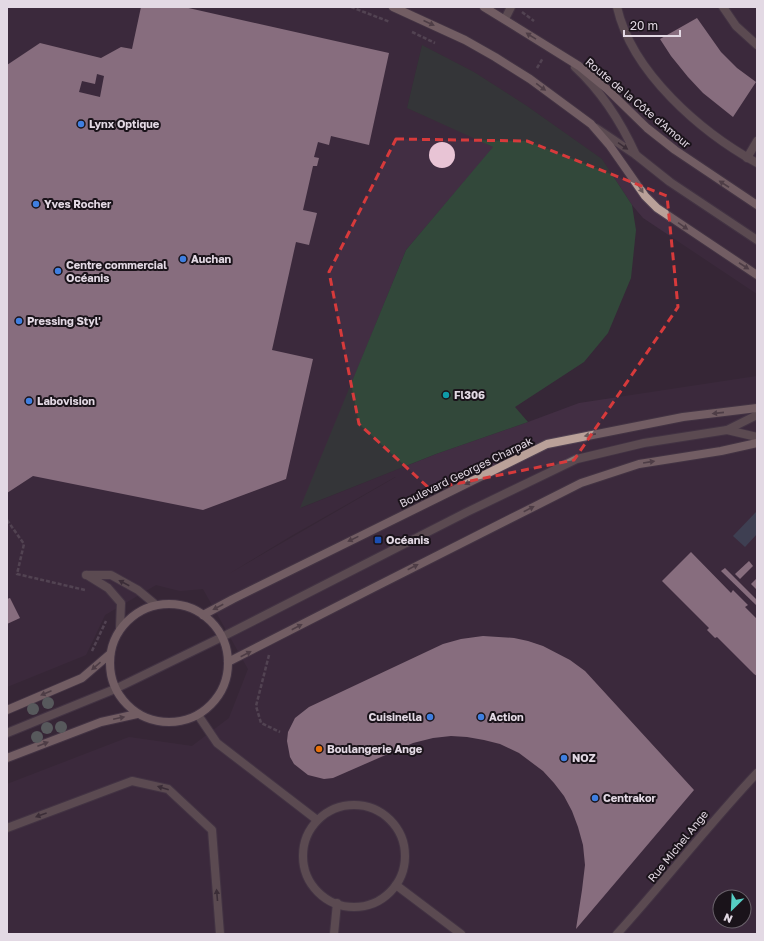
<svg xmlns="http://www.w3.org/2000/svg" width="764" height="941" viewBox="0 0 764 941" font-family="'Golos Text',sans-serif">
<rect width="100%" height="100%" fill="#362737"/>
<path fill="#422e43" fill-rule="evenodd" d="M7,7H757V294L643,218L632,205L602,159L527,106L474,72L422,45L407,108L494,147L406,250L301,508L436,454L528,422L579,403L757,376V934H7V784L129,737L192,746L229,718L248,669L203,589L180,591L156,585L105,615L86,655L7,687ZM395,477H396L227,575L291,536ZM720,897H744V921H720Z"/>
<polygon fill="#32483a" points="422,45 474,72 527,106 602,159 632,205 636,230 631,278 608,333 584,362 515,407 528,422 436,454 300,508 406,250 493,147 407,108"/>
<polygon fill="#475d74" points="756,512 757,513 757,534 745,547 733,536"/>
<g fill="#e8c4d5" fill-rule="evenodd">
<path d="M141,7H184L389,53L369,145L331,136L329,145L318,142L314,157L319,158L317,166H313L303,210L317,213L309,245L296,242L272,350L313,359L286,479L203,510L33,476L7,493V65L40,43L101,58L121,47L132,49ZM97,74L104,76L100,97L79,92L82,81L95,84Z"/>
<polygon points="697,18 721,52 737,68 756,82 733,117 703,93 688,77 671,56 660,39"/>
<circle cx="442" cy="155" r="13"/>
<polygon points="691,552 731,593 733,590 748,605 745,607 757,619 757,676 754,674 717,637 715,638 707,630 709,628 662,581"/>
<polygon points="749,561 753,566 740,579 735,574"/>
<polygon points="725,568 757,600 757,606 721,571"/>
<polygon points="757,578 757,590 751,584"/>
<polygon points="10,598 20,618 7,624 7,599"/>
<polygon points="483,636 514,638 528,641 543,646 570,660 585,671 694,790 576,929 582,890 585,865 583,845 578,827 572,811 564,796 554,783 543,771 519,753 500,744 484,740 467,737 451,736 433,738 413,743 333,778 324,779 308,775 294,764 290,757 287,741 288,732 295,718 309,707 443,644 461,639"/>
</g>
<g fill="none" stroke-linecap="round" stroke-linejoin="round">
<g stroke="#524353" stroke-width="10">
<g id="service">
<path d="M575,67C602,92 621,122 636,155L596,128"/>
<polyline points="636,155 670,182 757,240"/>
<polyline points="747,158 757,141"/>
<polyline points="86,575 111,575 138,590 156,605"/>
<polyline points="87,575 108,588 121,603 120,628"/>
<polyline points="7,828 132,781 168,789 212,830 220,934"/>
<polyline points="334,934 337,903"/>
</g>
</g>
<g stroke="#524353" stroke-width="10">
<g id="minor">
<path d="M617,7C632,73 701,132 757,163"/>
<polyline points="723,7 736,26 757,45"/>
<polyline points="505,19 511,7"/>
<polyline points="198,715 217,743 317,820"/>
<circle cx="354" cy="856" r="51"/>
<polyline points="396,885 461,934"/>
</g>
</g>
<g stroke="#524353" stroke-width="10">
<g id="tertiary">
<polyline points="727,430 757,437"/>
<polyline points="7,733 115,689 222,637 467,512 577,459 644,443 727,430 757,415"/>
<path d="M617,934C665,881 708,825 757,773"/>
</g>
</g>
<g stroke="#524353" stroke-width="10">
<g id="secondary">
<polyline points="393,7 465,40 495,57 530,79 591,124 610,146 645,196 657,208 757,275"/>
<polyline points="484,7 579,66 607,89 647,128 675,150 757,205"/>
<circle cx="169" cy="663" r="59"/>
<polyline points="203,615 233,599 547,444 683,417 757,408"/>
<polyline points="228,662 373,588 581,483 639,464 721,451 757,443"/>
<polyline points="7,710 82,678 110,654"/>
<polyline points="7,758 101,722 137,714"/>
</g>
</g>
<g stroke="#736674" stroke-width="2.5" stroke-dasharray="4 2" stroke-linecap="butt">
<polyline points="351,7 390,22"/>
<polyline points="522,12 534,21"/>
<polyline points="412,32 435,43"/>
<polyline points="537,68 543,58"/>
<polyline points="7,520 24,544 17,574 85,590"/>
<polyline points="92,651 106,621"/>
<polyline points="269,655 256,706 261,723 280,732"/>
</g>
<use href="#service" stroke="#877772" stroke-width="8"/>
<use href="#minor" stroke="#877772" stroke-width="8"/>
<use href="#tertiary" stroke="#877772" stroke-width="8"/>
<use href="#secondary" stroke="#baa199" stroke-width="8"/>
</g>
<g fill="#7e978a">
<circle cx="48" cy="703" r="6"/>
<circle cx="33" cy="709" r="6"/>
<circle cx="61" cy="727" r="6"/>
<circle cx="47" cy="728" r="6"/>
<circle cx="37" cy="737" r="6"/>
</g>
<defs><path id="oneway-solid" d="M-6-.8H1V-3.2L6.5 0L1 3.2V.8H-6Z"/></defs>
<g fill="#6a5a5a">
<use href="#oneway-solid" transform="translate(429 23) rotate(24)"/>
<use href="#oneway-solid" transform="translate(531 36) rotate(-148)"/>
<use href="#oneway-solid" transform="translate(541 87) rotate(36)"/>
<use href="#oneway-solid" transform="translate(724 184) rotate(-147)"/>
<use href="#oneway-solid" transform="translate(640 188) rotate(56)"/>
<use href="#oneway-solid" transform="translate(683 226) rotate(34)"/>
<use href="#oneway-solid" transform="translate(744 266) rotate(33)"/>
<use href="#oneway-solid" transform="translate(718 413) rotate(174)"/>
<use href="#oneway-solid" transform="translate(590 435) rotate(169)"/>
<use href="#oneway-solid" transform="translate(649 462) rotate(-9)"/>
<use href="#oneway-solid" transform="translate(470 482) rotate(154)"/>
<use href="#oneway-solid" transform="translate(529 509) rotate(-27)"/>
<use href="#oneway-solid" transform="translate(353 539) rotate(154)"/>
<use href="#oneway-solid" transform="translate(413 567) rotate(-27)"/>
<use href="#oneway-solid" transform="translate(218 607) rotate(152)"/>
<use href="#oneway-solid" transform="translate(297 627) rotate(-28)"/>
<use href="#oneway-solid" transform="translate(246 654) rotate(-27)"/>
<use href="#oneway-solid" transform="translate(96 666) rotate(139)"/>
<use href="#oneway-solid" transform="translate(46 693) rotate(157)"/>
<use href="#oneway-solid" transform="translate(119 718) rotate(-12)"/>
<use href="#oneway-solid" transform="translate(43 744) rotate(-21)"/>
</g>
<g fill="#403639">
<use href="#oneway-solid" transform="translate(623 146) rotate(34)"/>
<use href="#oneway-solid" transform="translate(124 583) rotate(-152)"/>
<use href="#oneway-solid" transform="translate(163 788) rotate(-163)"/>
<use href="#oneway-solid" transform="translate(41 815) rotate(160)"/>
<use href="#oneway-solid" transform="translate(217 895) rotate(-95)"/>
</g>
<path d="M0 0H764V941H0ZM396,139L527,141L667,196L678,307L574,460L430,489L359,424L329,272Z" fill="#362737" fill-opacity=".55" fill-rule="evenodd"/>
<path fill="none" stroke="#d73a3b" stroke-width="3" stroke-dasharray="8 5" stroke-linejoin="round" d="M396,139L527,141L667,196L678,307L574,460L430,489L359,424L329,272Z"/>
<g fill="#3f7fe0" stroke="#1a131a" stroke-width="1.5">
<circle cx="81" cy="124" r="4"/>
<circle cx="36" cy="204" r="4"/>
<circle cx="183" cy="259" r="4"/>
<circle cx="58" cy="271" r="4"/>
<circle cx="19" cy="321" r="4"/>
<circle cx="29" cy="401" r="4"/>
<circle cx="430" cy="717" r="4"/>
<circle cx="481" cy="717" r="4"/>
<circle cx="564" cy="758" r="4"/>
<circle cx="595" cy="798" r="4"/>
</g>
<circle fill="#0f9aa8" stroke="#1a131a" stroke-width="1.5" cx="446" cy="395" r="4"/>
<rect fill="#1a4fb4" stroke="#1a131a" stroke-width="1.5" x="374" y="536" width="8" height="8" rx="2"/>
<circle fill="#e8710a" stroke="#1a131a" stroke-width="1.5" cx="319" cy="749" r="4"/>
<g text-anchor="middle" stroke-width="4" stroke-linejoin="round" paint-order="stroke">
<g font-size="11" fill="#e3d9e4" stroke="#1a131a">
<text transform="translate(638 103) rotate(40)" y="4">Route de la Côte d'Amour</text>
<text transform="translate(466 472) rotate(-26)" y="4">Boulevard Georges Charpak</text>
<text transform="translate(678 846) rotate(-51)" y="4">Rue Michel Ange</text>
</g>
<g font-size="11" font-weight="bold" fill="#e3d9e4" stroke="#1a131a" text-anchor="start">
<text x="89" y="128">Lynx Optique</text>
<text x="44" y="208">Yves Rocher</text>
<text x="191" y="263">Auchan</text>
<text x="66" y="269">Centre commercial<tspan x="66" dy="13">Océanis</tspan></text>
<text x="27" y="325">Pressing Styl'</text>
<text x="454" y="399">Fl306</text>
<text x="37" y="405">Labovision</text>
<text x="386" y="544">Océanis</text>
<text x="422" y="721" text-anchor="end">Cuisinella</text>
<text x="489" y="721">Action</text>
<text x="327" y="753">Boulangerie Ange</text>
<text x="572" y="762">NOZ</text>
<text x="603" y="802">Centrakor</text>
</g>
</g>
<rect width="764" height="941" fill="none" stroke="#e3d9e4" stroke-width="16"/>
<g transform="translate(732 909) rotate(204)"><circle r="19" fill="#1a131a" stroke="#6a626b"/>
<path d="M0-3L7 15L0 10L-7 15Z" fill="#56cec4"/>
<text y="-6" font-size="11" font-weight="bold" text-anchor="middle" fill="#e3d9e4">N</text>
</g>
<path d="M624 30v6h56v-6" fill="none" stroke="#e3d9e4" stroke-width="2"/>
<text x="630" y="30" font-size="12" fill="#e3d9e4" stroke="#1a131a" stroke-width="3" paint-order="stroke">20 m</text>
</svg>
